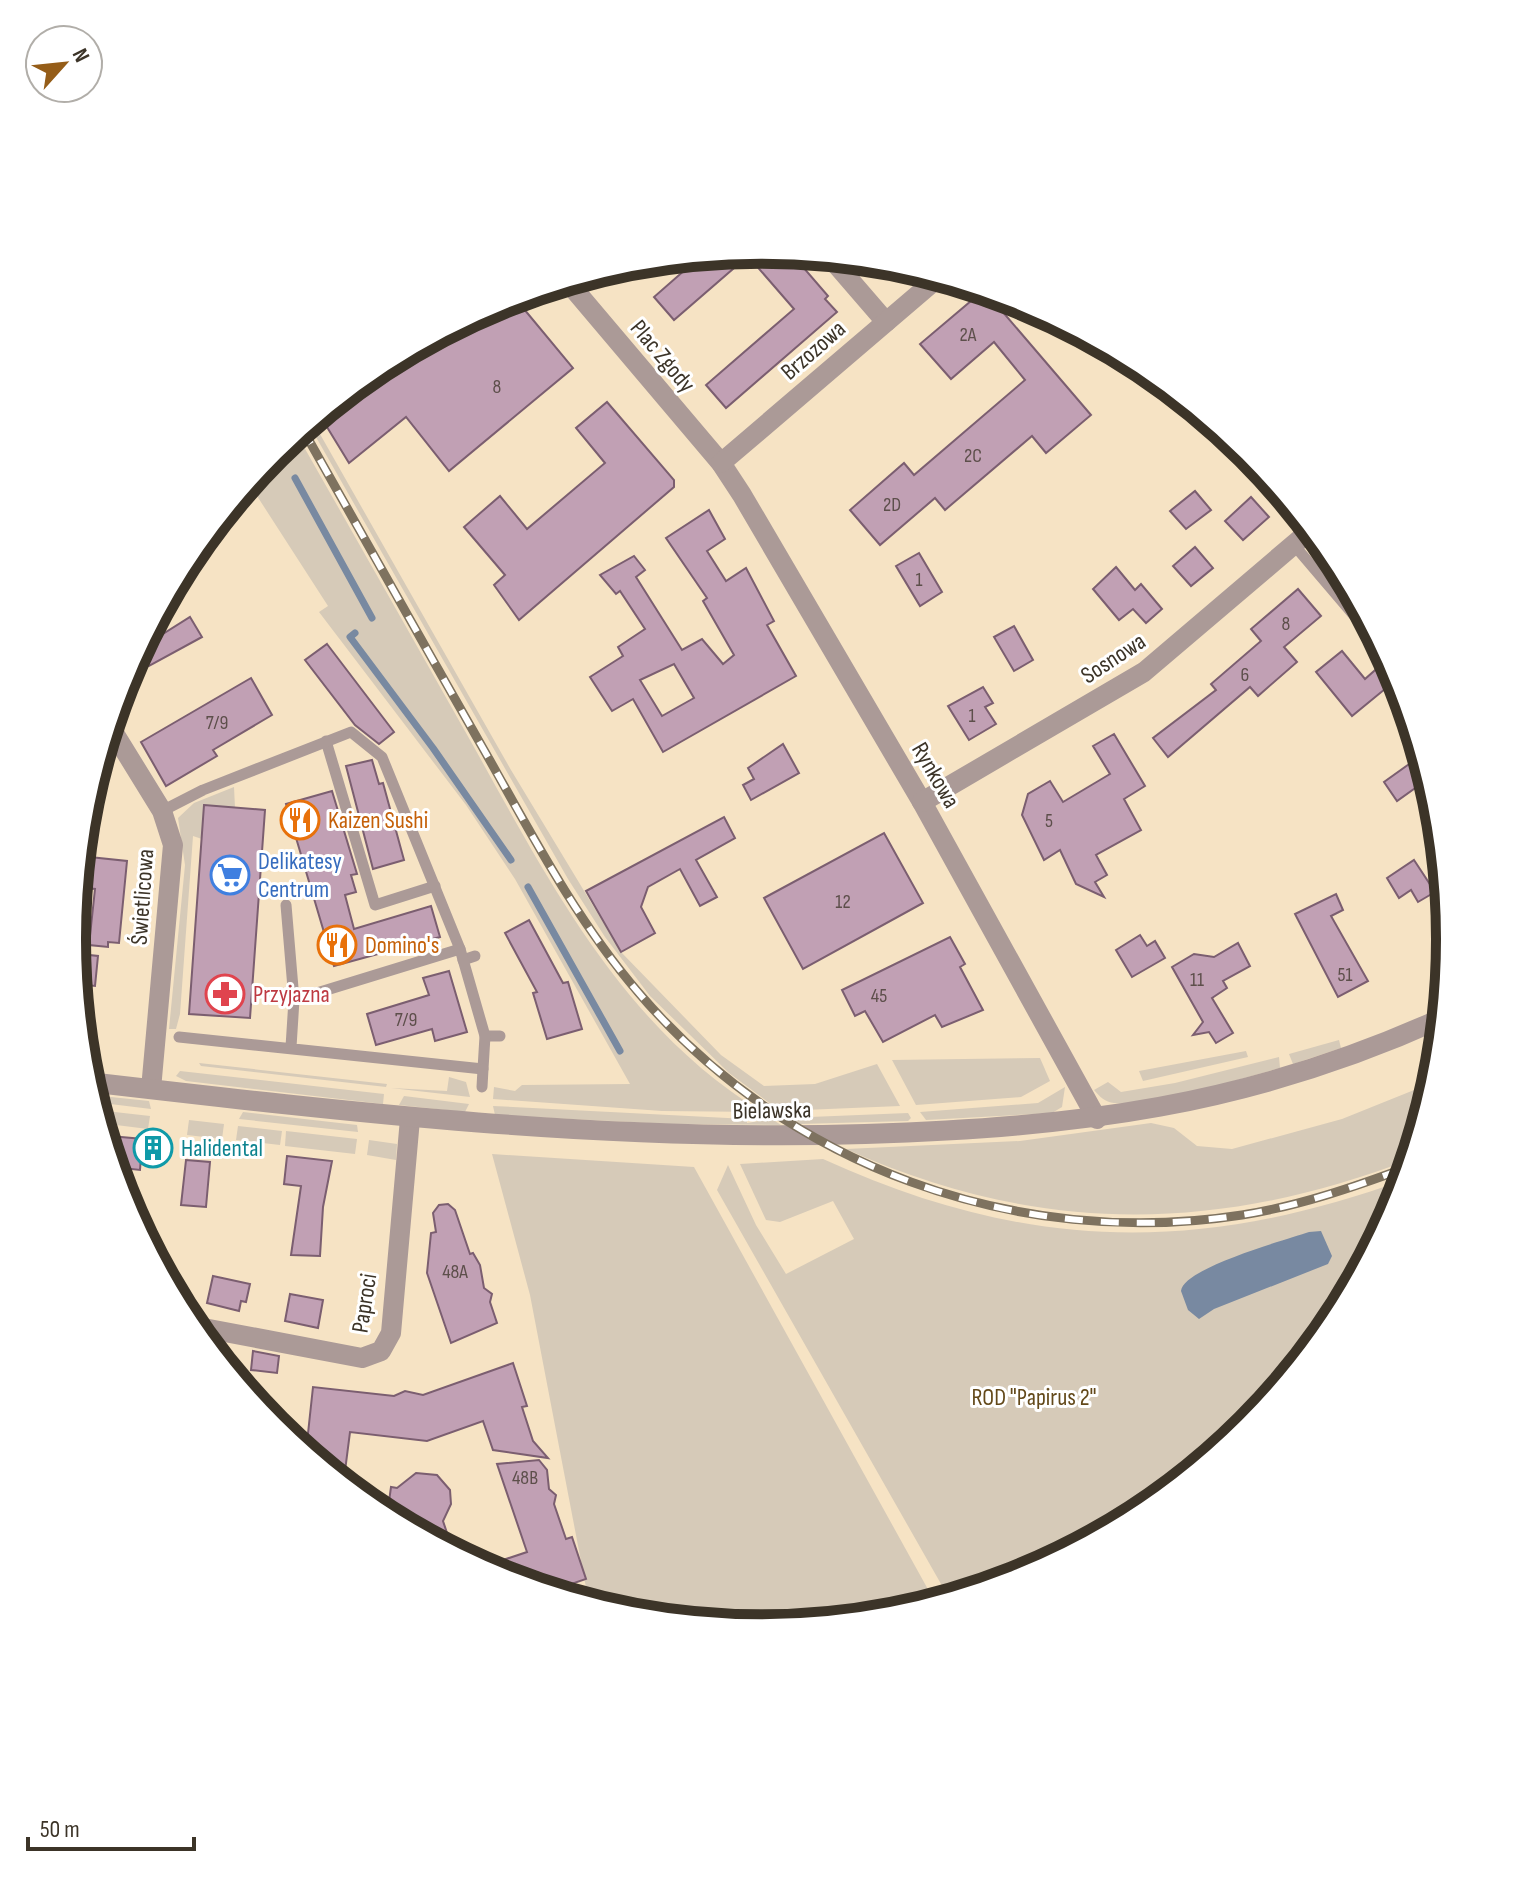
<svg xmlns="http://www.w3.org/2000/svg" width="1522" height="1877" viewBox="0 0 1522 1877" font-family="'Sofia Sans Condensed',sans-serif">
<rect width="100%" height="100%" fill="#f6e3c4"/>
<g fill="#d6cab8">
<polygon points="312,420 511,770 621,952 721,1055 764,1086 815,1084 877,1064 900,1106 780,1111 729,1073 650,996 605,937 568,879 308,423"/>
<path d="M296,433C354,535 412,637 470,740C548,879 621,1026 762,1112L662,1111L493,1099L494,1087L515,1091L522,1085L630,1084L515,879L466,805L319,612L328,606L248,482L274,451Z"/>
<polygon points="234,787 235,808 202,839 193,836 180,1014 176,1029 169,1029 185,865 178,818 194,803"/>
<polygon points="1339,1040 1341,1048 1293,1064 1289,1054"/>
<polygon points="1246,1051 1248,1057 1143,1081 1139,1071"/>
<path d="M1279,1057L1280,1068C1242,1078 1151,1107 1114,1103C1105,1102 1100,1097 1094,1090L1108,1082L1121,1092L1175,1083Z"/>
<polygon points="1040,1058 1050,1081 1021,1097 916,1105 892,1060"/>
<polygon points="199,1063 387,1084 386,1087 201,1066"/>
<polygon points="180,1071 384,1094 383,1104 186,1081 176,1076"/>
<polygon points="449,1077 466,1082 470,1097 391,1088 447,1091"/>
<path d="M1434,1082L1411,1159C1217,1234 1036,1235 846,1149L1020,1141L1151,1123L1174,1128L1197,1146L1232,1149L1342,1119Z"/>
<polygon points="1065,1087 1062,1107 1052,1113 926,1120 920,1112 1038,1103"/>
<polygon points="92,1095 149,1101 151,1109 94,1102"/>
<polygon points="404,1096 469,1104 465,1112 399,1105"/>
<polygon points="493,1106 747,1119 747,1123 772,1119 781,1125 670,1124 495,1115"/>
<polygon points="97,1110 150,1116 148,1129 100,1123"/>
<polygon points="243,1112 357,1125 358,1132 239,1119"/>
<polygon points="908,1113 911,1118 908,1121 800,1124 791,1118 810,1121 810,1117"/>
<polygon points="189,1120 224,1124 222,1139 187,1135"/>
<polygon points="238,1126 282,1131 280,1145 236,1140"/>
<polygon points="286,1131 357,1139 355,1154 285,1146"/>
<polygon points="369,1140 397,1144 396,1160 367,1155"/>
<path d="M492,1154L694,1167L935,1602C830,1634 694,1635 589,1603L530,1295Z"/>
<path d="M823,1159C1025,1251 1195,1255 1404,1180L1397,1203L1334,1322L1248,1426L1143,1512L1024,1575L949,1598L717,1190L728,1165L756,1225L786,1274L854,1239L833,1201L780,1222L766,1220L740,1164Z"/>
</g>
<path fill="#7889a1" d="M1321,1231L1332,1256L1328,1264L1214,1309L1199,1319L1188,1310L1181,1291C1183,1268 1285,1240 1309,1232Z"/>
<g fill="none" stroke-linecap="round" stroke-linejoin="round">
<g stroke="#7889a1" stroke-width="7">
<polyline points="278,448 285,460"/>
<polyline points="295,478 372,618"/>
<polyline points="355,633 350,637 433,748 511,860"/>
<polyline points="528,887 620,1051"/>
</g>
</g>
<g fill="#c1a0b4" stroke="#7b5e70" stroke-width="2" fill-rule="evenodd">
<polygon points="761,250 790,252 828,296 825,299 837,312 726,408 706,385 794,309 748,256 674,320 654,297 702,255"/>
<polygon points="984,290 1091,415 1046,453 1032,436 945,510 935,498 880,545 850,510 904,463 914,475 1025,380 994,342 951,379 920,344"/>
<polygon points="514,297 573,368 449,471 406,417 349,463 319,414 379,365 498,302"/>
<polygon points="607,402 674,480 674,487 519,620 494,585 505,575 464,527 500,496 527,529 605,463 576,428"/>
<polygon points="1195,491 1211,510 1186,529 1170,511"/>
<polygon points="1251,497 1269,517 1243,540 1225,521"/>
<path d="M709,510L725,539L707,551L726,581L746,568L774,621L767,625L796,676L663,752L633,699L612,711L590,677L623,656L618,647L645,629L620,591L616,594L600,575L634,556L645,570L636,577L682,650L702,639L723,664L734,655L703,601L707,598L666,538ZM674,664L694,698L662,716L640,680Z"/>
<polygon points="1195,547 1213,568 1191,586 1173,566"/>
<polygon points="919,553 942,592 920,606 896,566"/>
<polygon points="1116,567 1135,590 1141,584 1162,609 1146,623 1133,609 1119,620 1093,589"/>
<polygon points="1298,589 1321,616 1284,647 1297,662 1258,696 1250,687 1168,757 1153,738 1216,690 1211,684 1261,641 1251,629"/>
<polygon points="190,617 202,637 149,666 139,649"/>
<polygon points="1014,626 1033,660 1014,671 994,637"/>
<polygon points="327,644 394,732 379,744 355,725 305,660"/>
<polygon points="1342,651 1365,679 1382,664 1396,680 1352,716 1316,672"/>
<polygon points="251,678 272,715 213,750 217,756 166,786 141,742"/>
<polygon points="983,687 993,703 985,707 996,724 969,740 948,706"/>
<polygon points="1114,734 1145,786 1124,799 1141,830 1096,855 1107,875 1095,882 1104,897 1076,884 1060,850 1044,860 1022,815 1028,794 1050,781 1063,802 1110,774 1093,746"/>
<polygon points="783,744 799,773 751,800 743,785 754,779 748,768"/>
<polygon points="372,760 379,784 383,783 404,860 373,869 346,766"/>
<polygon points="1412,762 1421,776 1414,781 1418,786 1397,801 1384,782"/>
<polygon points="332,791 357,874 351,875 356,892 345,895 354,929 431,906 440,937 334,966 286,804"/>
<polygon points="204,805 265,810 250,1018 189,1014"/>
<polygon points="724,817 735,838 696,860 717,897 700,906 680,869 648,887 641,907 655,933 621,952 586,891"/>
<polygon points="884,833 923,903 803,969 764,898"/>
<polygon points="80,856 127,861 119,943 108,942 108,947 89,945 95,889 77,887"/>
<polygon points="1414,860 1435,892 1418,902 1411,890 1399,898 1387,878"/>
<polygon points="1336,894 1343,910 1331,916 1368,981 1338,997 1295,914"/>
<polygon points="529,920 563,983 568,982 582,1029 547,1039 533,993 537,992 505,933"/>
<polygon points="1140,935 1147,946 1155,941 1165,958 1132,977 1116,950"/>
<polygon points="950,937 965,964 960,967 983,1010 942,1027 935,1015 883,1042 865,1011 855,1016 842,990"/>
<polygon points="1238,943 1250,966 1223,981 1227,988 1212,998 1233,1033 1216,1043 1209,1032 1193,1035 1203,1022 1172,967 1194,954 1214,957"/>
<polygon points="80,954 98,956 95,986 78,984"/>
<polygon points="449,971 467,1032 435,1041 432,1029 376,1045 367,1014 429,995 423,978"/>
<polygon points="110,1136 165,1141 164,1157 141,1156 140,1170 114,1167 109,1150"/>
<polygon points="287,1156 332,1161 323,1207 320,1256 291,1255 301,1186 284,1184"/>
<polygon points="186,1160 210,1162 206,1207 181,1205"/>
<polygon points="448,1204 455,1210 470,1254 473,1253 480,1265 484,1288 492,1294 490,1302 497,1323 451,1343 427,1273 431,1233 436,1232 433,1213 439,1205"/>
<polygon points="213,1276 250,1284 246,1302 241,1301 239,1311 207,1303"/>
<polygon points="290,1294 323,1300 318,1328 285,1321"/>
<polygon points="253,1351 279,1356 277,1373 251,1370"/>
<polygon points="513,1363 527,1406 522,1407 533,1441 548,1458 493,1450 483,1421 427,1441 350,1432 345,1471 334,1475 306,1452 313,1387 394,1396 405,1391 423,1395"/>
<polygon points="539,1460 547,1470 549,1489 556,1495 554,1504 566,1539 572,1537 586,1579 551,1591 482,1567 527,1552 497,1464"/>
<polygon points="416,1473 437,1475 450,1490 451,1504 443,1521 453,1551 387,1516 391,1487 397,1488"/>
</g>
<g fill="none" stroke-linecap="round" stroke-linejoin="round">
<g stroke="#ab9a97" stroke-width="11">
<polyline points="1294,545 1386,653"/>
<polyline points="326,741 375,905 435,886"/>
<polyline points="162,811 203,790 351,732 382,757 460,949"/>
<polyline points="286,905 294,1000"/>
<polyline points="463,960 475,956"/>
<polyline points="485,1036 500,1036"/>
<polyline points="179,1037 483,1069 485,1036 460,949 294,1000 291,1047"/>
<polyline points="482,1087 483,1069"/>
</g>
<g stroke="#ab9a97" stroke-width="20">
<polyline points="829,256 886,322"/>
<polyline points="567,281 721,463 742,495 922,802 1097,1119"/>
<polyline points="721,463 940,276"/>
<polyline points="109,725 162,811 173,845 151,1089"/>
<polyline points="922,802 1144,672 1312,529"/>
<polyline points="193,1326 362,1358 381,1351 391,1333 410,1119"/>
</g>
<path stroke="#ab9a97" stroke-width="20" d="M88,1082C347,1112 604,1142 865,1134C1077,1127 1246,1107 1442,1018"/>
<g stroke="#7e725f" stroke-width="9">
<path id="rail" d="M302,428C363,536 423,643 484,750C531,833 576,920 638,992C786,1166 1016,1250 1242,1215C1299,1206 1354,1187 1408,1167"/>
</g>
<use href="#rail" stroke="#fff" stroke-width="6" stroke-dasharray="18" stroke-linecap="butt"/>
</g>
<defs>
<g id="restaurant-ring" transform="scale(2)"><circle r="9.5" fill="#fff" stroke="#e8710a" stroke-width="1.5"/><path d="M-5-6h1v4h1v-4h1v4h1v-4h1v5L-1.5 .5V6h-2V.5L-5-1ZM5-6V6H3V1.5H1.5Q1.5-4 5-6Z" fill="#e8710a"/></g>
<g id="supermarket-ring" transform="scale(2)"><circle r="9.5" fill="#fff" stroke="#3f7fe0" stroke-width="1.5"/><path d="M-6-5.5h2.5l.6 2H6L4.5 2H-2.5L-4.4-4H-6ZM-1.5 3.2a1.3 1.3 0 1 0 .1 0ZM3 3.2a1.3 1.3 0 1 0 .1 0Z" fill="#3f7fe0"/></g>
<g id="pharmacy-ring" transform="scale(2)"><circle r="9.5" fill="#fff" stroke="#e0444e" stroke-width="1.5"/><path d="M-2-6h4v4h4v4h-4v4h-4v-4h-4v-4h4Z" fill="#e0444e"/></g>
<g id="building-ring" transform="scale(2)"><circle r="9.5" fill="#fff" stroke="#0f9aa8" stroke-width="1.5"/><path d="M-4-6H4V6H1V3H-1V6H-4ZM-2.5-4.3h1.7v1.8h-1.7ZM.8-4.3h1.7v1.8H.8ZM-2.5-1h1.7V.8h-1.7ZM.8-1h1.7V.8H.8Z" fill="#0f9aa8"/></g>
</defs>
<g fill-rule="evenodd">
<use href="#restaurant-ring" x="300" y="820"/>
<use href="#supermarket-ring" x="230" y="875"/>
<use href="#restaurant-ring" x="337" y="945"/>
<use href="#pharmacy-ring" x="225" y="994"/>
<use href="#building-ring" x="153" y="1148"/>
</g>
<g text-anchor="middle" stroke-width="6" stroke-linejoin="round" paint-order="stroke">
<g font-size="20" fill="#5d4f4b">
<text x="968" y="341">2A</text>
<text x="497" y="393">8</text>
<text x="973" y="462">2C</text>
<text x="892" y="511">2D</text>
<text x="919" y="586">1</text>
<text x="1286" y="630">8</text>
<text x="1245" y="681">6</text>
<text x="972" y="722">1</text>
<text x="217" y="729">7/9</text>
<text x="1049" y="827">5</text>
<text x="843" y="908">12</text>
<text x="1345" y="981">51</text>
<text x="1197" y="986">11</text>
<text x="879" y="1002">45</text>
<text x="406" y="1026">7/9</text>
<text x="455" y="1278">48A</text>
<text x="525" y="1484">48B</text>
</g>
<g font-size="24" fill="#3c3428" stroke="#fff">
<text transform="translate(813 350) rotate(-41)" y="8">Brzozowa</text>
<text transform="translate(663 356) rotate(50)" y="8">Plac Zgody</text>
<text transform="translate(1113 658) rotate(-33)" y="8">Sosnowa</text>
<text transform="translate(936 775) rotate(60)" y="8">Rynkowa</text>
<text transform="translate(142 897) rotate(-86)" y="8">Świetlicowa</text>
<text transform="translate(772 1110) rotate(-1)" y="8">Bielawska</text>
<text transform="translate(364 1303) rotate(-81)" y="8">Paproci</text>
</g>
<g font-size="24" fill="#c56008" stroke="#fff" text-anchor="start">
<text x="328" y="828">Kaizen Sushi</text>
<text x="365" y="953">Domino's</text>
</g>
<g font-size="24" fill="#366cbe" stroke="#fff" text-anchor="start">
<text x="258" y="869">Delikatesy<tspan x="258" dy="28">Centrum</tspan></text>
</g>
<g font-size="24" fill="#be3a42" stroke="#fff" text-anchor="start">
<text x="253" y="1002">Przyjazna</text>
</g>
<g font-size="24" fill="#0d838f" stroke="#fff" text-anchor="start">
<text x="181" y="1156">Halidental</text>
</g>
<g font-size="24" fill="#63491a" stroke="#fff">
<text x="1034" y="1405">ROD "Papirus 2"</text>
</g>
</g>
<path d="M0 0H1522V1877H0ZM86 939a675 675 0 1 1 1350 0a675 675 0 1 1-1350 0Z" fill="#fff" fill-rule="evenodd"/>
<path fill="none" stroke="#3c3428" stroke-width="10" d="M86 939a675 675 0 1 1 1350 0a675 675 0 1 1-1350 0Z"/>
<g transform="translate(64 64) rotate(63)"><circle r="38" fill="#ffffff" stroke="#b1aea9" stroke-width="2"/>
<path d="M0-6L14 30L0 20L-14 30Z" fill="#955d18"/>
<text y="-12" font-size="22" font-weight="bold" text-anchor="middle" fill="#3c3428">N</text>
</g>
<path d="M28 1837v12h166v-12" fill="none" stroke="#3c3428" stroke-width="4"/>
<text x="40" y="1837" font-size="24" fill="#3c3428" stroke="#ffffff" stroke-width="6" paint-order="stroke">50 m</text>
</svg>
